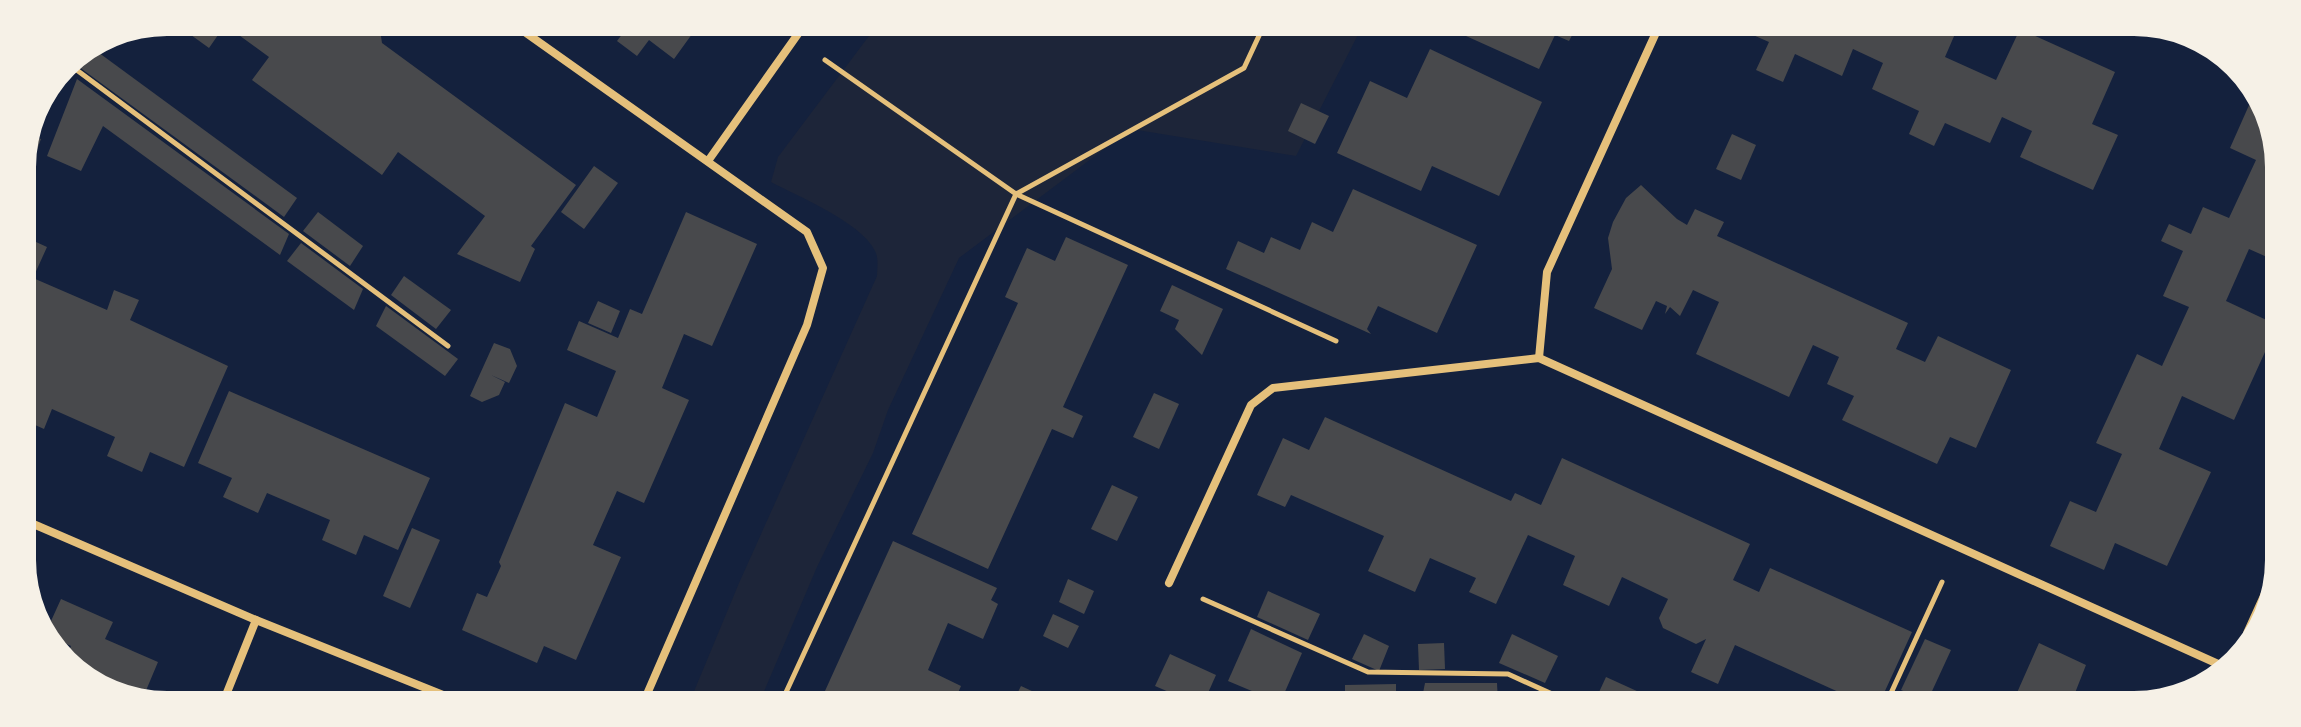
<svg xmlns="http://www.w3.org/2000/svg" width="2301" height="727" viewBox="0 0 2301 727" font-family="'Public Sans',sans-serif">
<rect width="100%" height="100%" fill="#14213d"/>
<path fill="#1d2539" d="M878,24L1363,25L1296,156L1131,129L959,258L888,410L873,453L817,567L760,701H690L739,583L877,276C877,269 879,258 875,251C861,222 799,197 771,182L778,157Z"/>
<g fill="#48494c">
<polygon points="173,22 354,22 359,26 361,22 379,23 382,43 576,185 531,246 535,249 520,282 457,254 485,216 398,152 382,175 252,80 269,57 225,25 209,48"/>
<polygon points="626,23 700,23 674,59 649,40 637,56 617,41 629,25"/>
<polygon points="1471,25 1531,25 1577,26 1569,41 1555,35 1539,69 1466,36"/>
<polygon points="1757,26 1958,27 1945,57 1996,80 2020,29 2115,72 2092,124 2118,135 2093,190 2020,157 2032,131 2002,117 1990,143 1945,123 1934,146 1909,134 1919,111 1872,89 1883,63 1853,49 1842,76 1795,54 1783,82 1756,70 1769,42 1753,35"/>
<polygon points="91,47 297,198 284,217 79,67"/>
<polygon points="1430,49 1542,102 1499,196 1432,166 1421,191 1337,153 1370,81 1407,98"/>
<polygon points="71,60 59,93 53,91 65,64"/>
<polygon points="77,79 289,234 280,255 103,126 81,171 47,156"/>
<polygon points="1301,103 1329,116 1315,144 1288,131"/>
<polygon points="2250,103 2261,108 2276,139 2276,261 2249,249 2226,301 2275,324 2275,330 2234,420 2182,396 2159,449 2211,472 2167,566 2115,543 2104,570 2050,546 2070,501 2096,512 2122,454 2096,443 2137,354 2162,366 2189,307 2163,296 2183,251 2161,241 2169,224 2191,234 2203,207 2229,218 2256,160 2230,148"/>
<polygon points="1732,134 1756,145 1741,180 1716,169"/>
<polygon points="32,136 41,139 31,166 22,162 22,158"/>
<polygon points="594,166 618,183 584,229 561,212"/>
<polygon points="1641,185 1677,219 1687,225 1695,209 1724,222 1717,236 1908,323 1896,349 1925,362 1938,336 2011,370 1976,448 1950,437 1937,464 1842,420 1854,396 1827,384 1839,357 1813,345 1789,397 1696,354 1719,302 1693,290 1680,316 1670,307 1665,314 1667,306 1656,301 1642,330 1594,308 1612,269 1608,238 1613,222 1626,198"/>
<polygon points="1353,189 1477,245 1437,333 1378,306 1367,329 1371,334 1226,269 1238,241 1264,253 1271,237 1300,250 1312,222 1333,232"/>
<polygon points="318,212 363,246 350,266 303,231"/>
<polygon points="686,212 757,244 712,346 684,334 662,388 689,400 644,503 617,491 593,545 621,557 576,660 544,646 537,663 462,630 477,593 487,597 501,566 499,562 565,403 597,417 616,371 567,350 579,321 618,338 630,309 642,314"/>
<polygon points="23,236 47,247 33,278 107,310 114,290 139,300 130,320 228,366 184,467 150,452 142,472 107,456 115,437 52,409 44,429 24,420"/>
<polygon points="1066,237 1128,265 1063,407 1083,416 1073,438 1052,429 988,569 912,534 1018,303 1005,297 1027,248 1055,261"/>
<polygon points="301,243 363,289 354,310 287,261"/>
<polygon points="404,276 451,310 436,329 391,295"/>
<polygon points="1172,285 1223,309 1202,355 1175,329 1179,320 1160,311"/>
<polygon points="598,301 620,311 611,333 588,323"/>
<polygon points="386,306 458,359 445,376 376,326"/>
<polygon points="494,343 510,349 517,366 509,383 491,375 505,382 499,395 482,402 470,396"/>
<polygon points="229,391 430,478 398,550 364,535 356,555 322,540 330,520 267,493 258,513 223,497 232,478 198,463"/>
<polygon points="1154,393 1179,404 1159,449 1133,437"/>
<polygon points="1325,417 1511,501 1515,493 1541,505 1562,458 1750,544 1733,580 1759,592 1770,568 1912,632 1879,704 1852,704 1854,699 1735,645 1718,684 1691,672 1706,639 1696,644 1663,628 1659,618 1668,599 1622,577 1609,606 1563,585 1575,556 1528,535 1496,604 1469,592 1476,578 1430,558 1415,592 1368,571 1384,536 1291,495 1285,507 1257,495 1283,438 1309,450"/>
<polygon points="1112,485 1138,497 1117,541 1091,529"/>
<polygon points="412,528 440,540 410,608 383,596"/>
<polygon points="893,541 997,588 991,600 998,604 983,639 948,623 928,670 961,686 954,702 820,702"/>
<polygon points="1068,579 1094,591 1084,614 1059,602"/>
<polygon points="1268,591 1320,614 1308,640 1257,617"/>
<polygon points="61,599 113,622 105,639 158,662 142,700 129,700 65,660 71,646 49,636 46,632"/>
<polygon points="1053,614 1079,626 1068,648 1043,636"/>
<polygon points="1251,629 1302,653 1280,703 1228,681"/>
<polygon points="1364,634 1389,646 1379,671 1352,659"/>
<polygon points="1512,634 1558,656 1545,683 1499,663"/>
<polygon points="1925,639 1951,650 1927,702 1901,690"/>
<polygon points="1444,643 1445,669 1419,670 1418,644"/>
<polygon points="2039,643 2086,665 2075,693 2100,705 2012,704"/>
<polygon points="1170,654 1216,675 1204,702 1192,702 1155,686"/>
<polygon points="1606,677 1650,697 1647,704 1594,703"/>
<polygon points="1425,683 1497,683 1498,703 1421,703"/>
<polygon points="1396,684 1396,703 1345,703 1345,685"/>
<polygon points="1021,686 1047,698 1045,702 1013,702"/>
</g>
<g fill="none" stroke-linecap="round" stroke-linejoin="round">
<g stroke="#e5c07b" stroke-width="5">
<polyline points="79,55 74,68 448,346"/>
<polyline points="825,60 1016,194 1336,341"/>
<polyline points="1203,599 1368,672 1508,674 1572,703"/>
<polyline points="782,701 1016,194 1244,68 1264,25"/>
<polyline points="1886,704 1942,582"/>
</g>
<g stroke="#e5c07b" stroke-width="8">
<polyline points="512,23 807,232 823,268 807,325 644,701"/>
<polyline points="708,161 805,24"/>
<polyline points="1539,358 1547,272 1659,26"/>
<polyline points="24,520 256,620 458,701"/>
<polyline points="1169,583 1251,405 1273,388 1539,358 2227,668"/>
<polyline points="224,700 256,620"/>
</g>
<polyline stroke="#e5c07b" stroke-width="14" points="2250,634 2274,581"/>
</g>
<path d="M0 0H2301V727H0ZM167 36H2134A131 131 0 0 1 2265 167V560A131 131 0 0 1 2134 691H167A131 131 0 0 1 36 560V167A131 131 0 0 1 167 36Z" fill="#f6f1e7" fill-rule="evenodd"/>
</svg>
